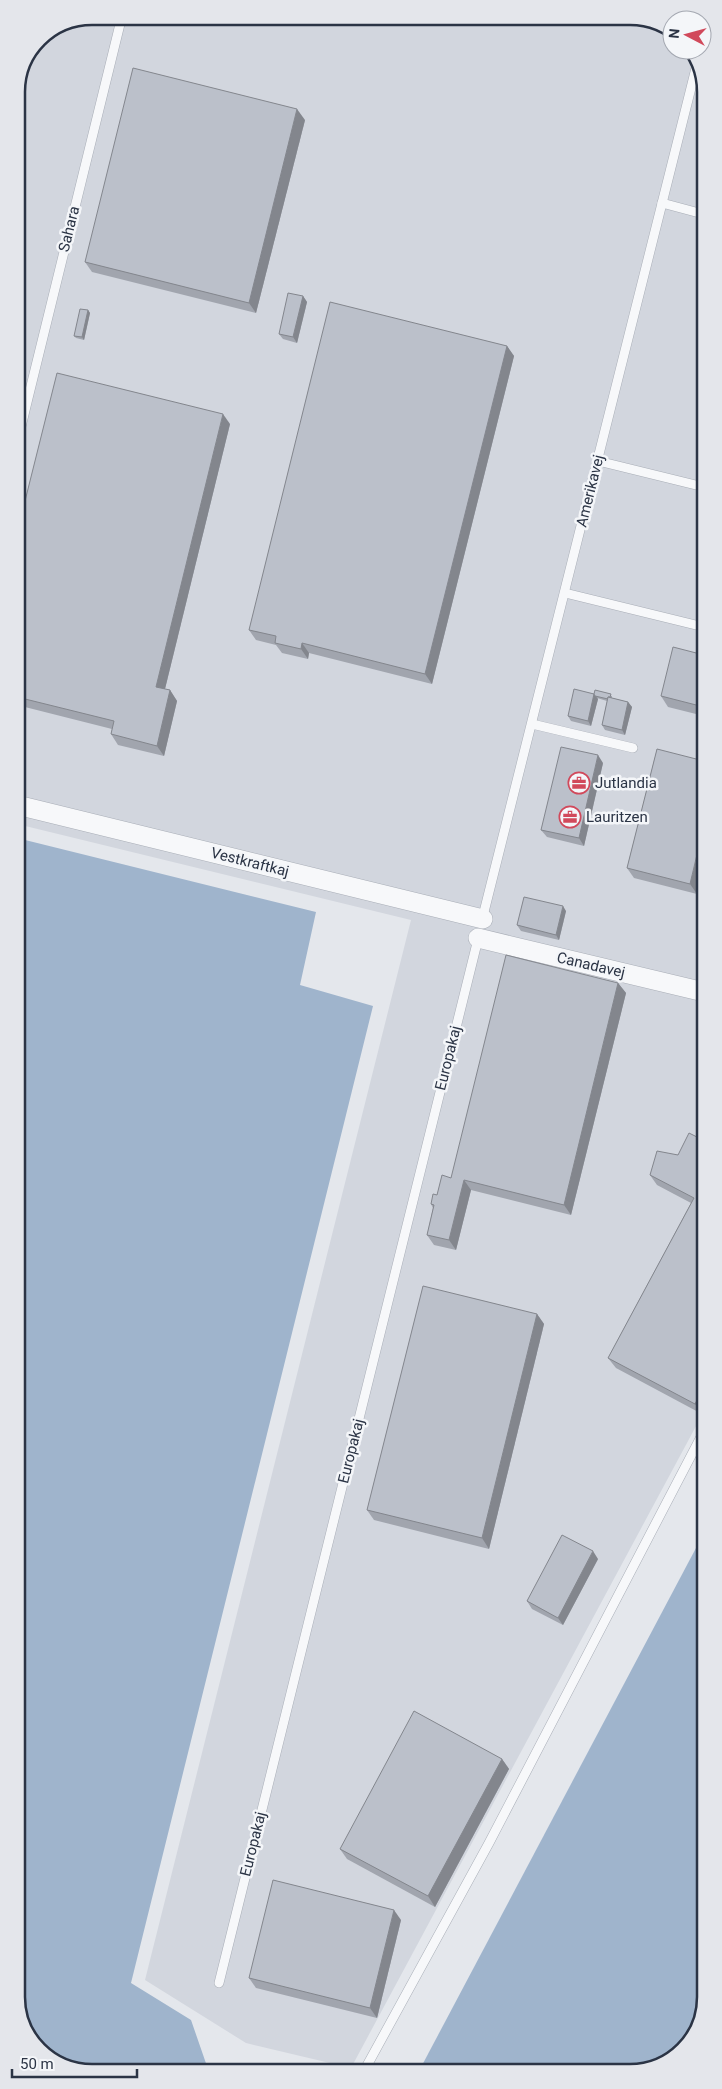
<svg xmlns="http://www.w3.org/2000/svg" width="722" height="2089" viewBox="0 0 722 2089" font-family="Roboto,sans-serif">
<rect width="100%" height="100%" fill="#e4e7ec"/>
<polygon fill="#d2d6de" points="92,16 635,16 672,31 672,50 688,50 703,72 705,1415 702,1415 351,2068 246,2043 145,1980 411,920 17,824 16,88 39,38"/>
<g fill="#9fb4cc">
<polygon points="17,838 316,912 300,985 373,1006 131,1983 191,2020 209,2072 87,2073 42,2054 19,2017"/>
<polygon points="705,1531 706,1997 690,2043 650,2070 419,2071"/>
</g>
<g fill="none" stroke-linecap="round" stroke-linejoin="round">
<g stroke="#a9aeb7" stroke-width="10">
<g id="lane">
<polyline points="662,203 703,214"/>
<polyline points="17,443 122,16"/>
<polyline points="598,461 704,487"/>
<polyline points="565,593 704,627"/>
<polyline points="532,724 633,748"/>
<polyline points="482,920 697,64"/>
<polyline points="219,1983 479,935"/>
<polyline points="364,2071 489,1843 705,1429"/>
</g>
</g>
<g stroke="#a9aeb7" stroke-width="20">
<g id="street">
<polyline points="17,805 483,919"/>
<polyline points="478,938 704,992"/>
</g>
</g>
<use href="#lane" stroke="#f7f8fa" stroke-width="9"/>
<use href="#street" stroke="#f7f8fa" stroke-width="19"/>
</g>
<g fill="#a1a5ae">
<polygon points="305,120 256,313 92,272 85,262"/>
<polygon points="303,296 307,302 297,343 283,339 279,334"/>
<polygon points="88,310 90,313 84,340 76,338 74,336"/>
<polygon points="507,346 514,356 432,684 309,653 308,659 282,653 276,645 256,640 249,630"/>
<polygon points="230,424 165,689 170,690 177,701 164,756 118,745 111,734 112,729 17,705 17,533"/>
<polygon points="704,655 704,716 668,707 661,696"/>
<polygon points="594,694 612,696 612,698 628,702 632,707 625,735 605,730 602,725 607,701 597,698 598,699 591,726 571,721 568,716"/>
<polygon points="657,749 697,894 634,878 627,868"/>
<polygon points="603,763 584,846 547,837 541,830"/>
<polygon points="566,911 559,940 521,931 517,925"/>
<polygon points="618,983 626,993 571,1215 471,1190 456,1250 434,1245 427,1235 433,1208 431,1204 437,1195"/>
<polygon points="705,1141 705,1409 702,1414 616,1368 608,1358 691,1203 657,1185 650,1175 678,1155"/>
<polygon points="537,1314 544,1324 489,1549 374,1520 367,1510"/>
<polygon points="598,1559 563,1625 532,1609 527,1601"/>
<polygon points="502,1759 509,1769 435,1907 347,1859 340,1849"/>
<polygon points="401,1920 377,2018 256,1988 249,1978"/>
</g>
<g fill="#83868d">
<polygon points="297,109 305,120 256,313 249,303"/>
<polygon points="303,296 307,302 297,343 293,337"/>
<polygon points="88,310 90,313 84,340 82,337"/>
<polygon points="507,346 514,356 432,684 425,674"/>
<polygon points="223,414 230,424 163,697 156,687"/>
<polygon points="302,643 309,653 308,659 301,649"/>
<polygon points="170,690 177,701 164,756 157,746"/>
<polygon points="594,694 598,699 591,726 588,721"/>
<polygon points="628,702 632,707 625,735 622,730"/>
<polygon points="598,755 603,763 584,846 579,838"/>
<polygon points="704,825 704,864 697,894 690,884"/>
<polygon points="563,906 566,911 559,940 556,935"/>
<polygon points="618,983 626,993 571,1215 564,1205"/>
<polygon points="464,1180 471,1190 456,1250 449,1240"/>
<polygon points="537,1314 544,1324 489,1549 482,1538"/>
<polygon points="705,1385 705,1409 702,1414 695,1404"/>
<polygon points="593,1551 598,1559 563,1625 558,1618"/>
<polygon points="502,1759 509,1769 435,1907 428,1896"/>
<polygon points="394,1910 401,1920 377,2018 370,2008"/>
</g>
<g fill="#bbc0ca" stroke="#83868d">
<polygon points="133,68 297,109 249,303 85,262"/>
<polygon points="288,293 303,296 293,337 279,334"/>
<polygon points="330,302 507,346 425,674 302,643 301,649 275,643 276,636 249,630"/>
<polygon points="80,309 88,310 82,337 74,336"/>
<polygon points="57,373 223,414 156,687 170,690 157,746 111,734 114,721 17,697 17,533"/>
<polygon points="673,647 704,655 704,707 661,696"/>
<polygon points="574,689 594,694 588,721 568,716"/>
<polygon points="595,690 611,694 610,697 608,697 608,699 595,696 594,694"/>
<polygon points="608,697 628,702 622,730 602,725"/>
<polygon points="561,747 598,755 579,838 541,830"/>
<polygon points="657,749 704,761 704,825 690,884 627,868"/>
<polygon points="524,897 563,906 556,935 517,925"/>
<polygon points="506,955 618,983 564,1205 464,1180 449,1240 427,1235 434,1205 431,1204 433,1194 437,1195 442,1175 451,1178"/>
<polygon points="689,1133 705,1141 705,1385 695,1404 608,1358 694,1198 650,1175 657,1151 678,1155"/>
<polygon points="423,1286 537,1314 482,1538 367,1510"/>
<polygon points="562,1535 593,1551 558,1618 527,1601"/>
<polygon points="414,1711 502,1759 428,1896 340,1849"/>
<polygon points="273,1880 394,1910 370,2008 249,1978"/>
</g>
<defs>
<g id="office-ring" transform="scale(1.125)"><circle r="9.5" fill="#f4f6f9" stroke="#d1495b" stroke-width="1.5"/><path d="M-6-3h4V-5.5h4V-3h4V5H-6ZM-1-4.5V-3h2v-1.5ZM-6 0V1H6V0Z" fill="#d1495b"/></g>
</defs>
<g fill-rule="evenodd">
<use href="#office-ring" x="579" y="783"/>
<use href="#office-ring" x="570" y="817"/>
</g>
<g text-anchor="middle" stroke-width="5" stroke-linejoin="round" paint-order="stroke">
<g font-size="15" fill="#2b3445" stroke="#f4f6f9">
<text transform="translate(69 229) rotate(-76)" y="5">Sahara</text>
<text transform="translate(590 491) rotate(-76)" y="5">Amerikavej</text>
<text transform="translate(250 862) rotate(14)" y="5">Vestkraftkaj</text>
<text transform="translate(591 965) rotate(13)" y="5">Canadavej</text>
<text transform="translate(448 1058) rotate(-76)" y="5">Europakaj</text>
<text transform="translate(351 1451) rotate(-76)" y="5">Europakaj</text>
<text transform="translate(253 1844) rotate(-76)" y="5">Europakaj</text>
</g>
<g font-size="15" fill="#2b3445" stroke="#f4f6f9" text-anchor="start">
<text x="595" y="788">Jutlandia</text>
<text x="586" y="822">Lauritzen</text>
</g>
</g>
<path d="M0 0H722V2089H0ZM92 25H630A67 67 0 0 1 697 92V1997A67 67 0 0 1 630 2064H92A67 67 0 0 1 25 1997V92A67 67 0 0 1 92 25Z" fill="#e4e6eb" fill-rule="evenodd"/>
<path fill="none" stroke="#2b3445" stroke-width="2.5" d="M92 25H630A67 67 0 0 1 697 92V1997A67 67 0 0 1 630 2064H92A67 67 0 0 1 25 1997V92A67 67 0 0 1 92 25Z"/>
<g transform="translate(687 35) rotate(276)"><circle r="24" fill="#f4f6f9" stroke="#a4a8b1"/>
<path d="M0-4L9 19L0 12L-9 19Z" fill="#d1495b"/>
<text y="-8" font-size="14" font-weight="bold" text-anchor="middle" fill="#2b3445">N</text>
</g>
<path d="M12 2069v8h125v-8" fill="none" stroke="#2b3445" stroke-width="2.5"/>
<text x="20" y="2069" font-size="15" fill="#2b3445" stroke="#f4f6f9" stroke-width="4" paint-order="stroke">50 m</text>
</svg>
